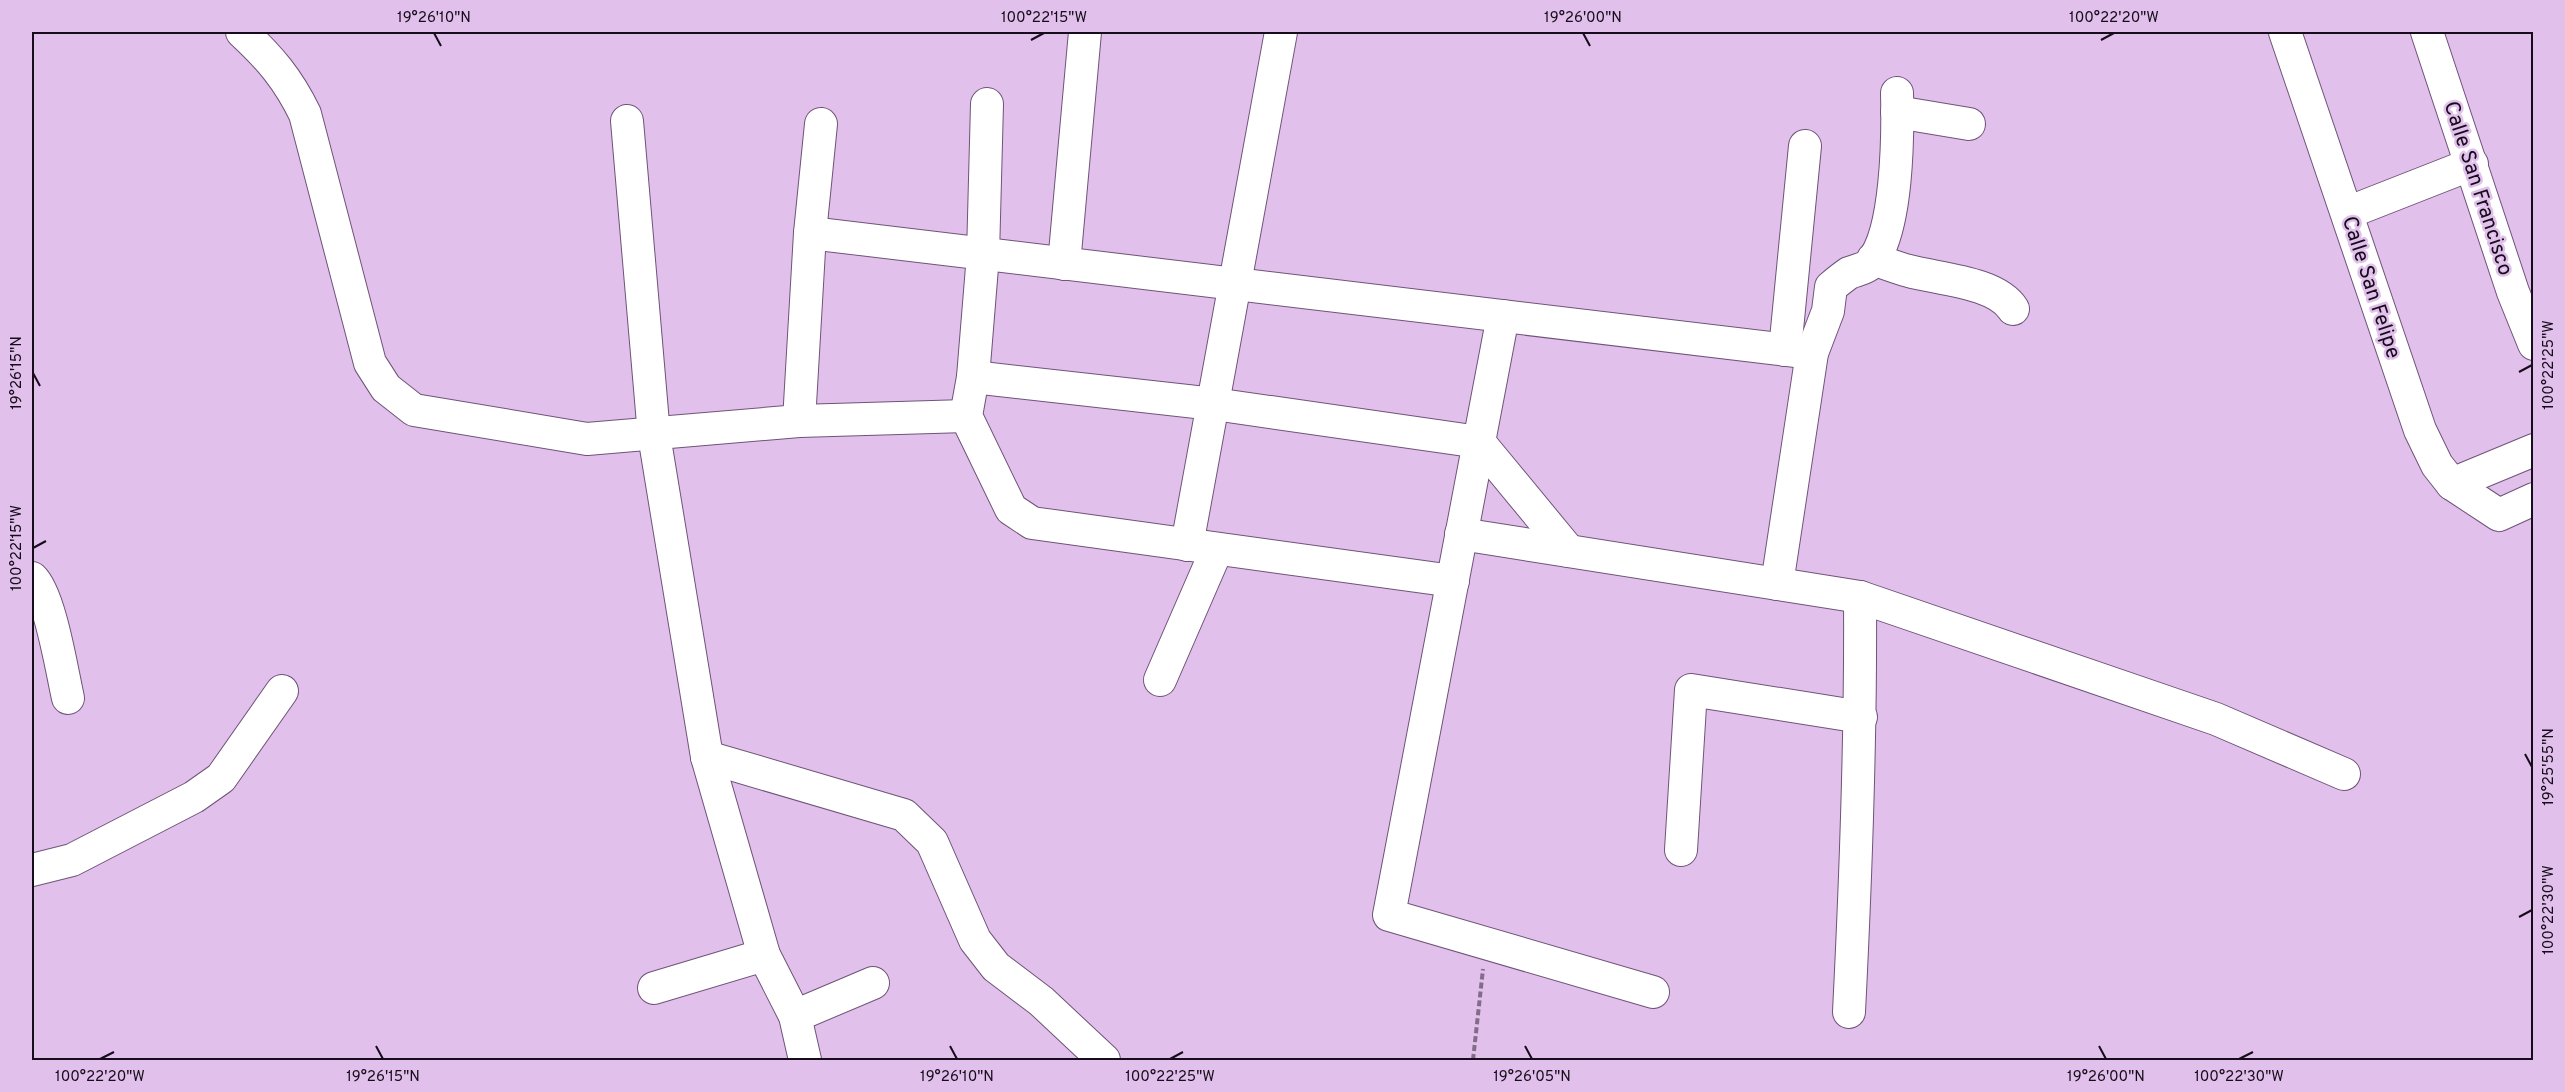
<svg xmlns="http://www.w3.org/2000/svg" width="2565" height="1092" viewBox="0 0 2565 1092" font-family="Overpass,sans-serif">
<rect width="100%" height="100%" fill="#e1c1eb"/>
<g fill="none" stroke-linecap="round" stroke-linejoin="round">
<g stroke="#6f5378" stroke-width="34">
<g id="minor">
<path d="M242,32C270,58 288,79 305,114L370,363L386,388L414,410L587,439L799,421L966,416"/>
<polyline points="2285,32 2420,430 2437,465 2452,484 2499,515 2534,499"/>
<polyline points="2427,32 2513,292 2534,344"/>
<polyline points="987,104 983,255 973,377 966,416 1011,509 1032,523 1453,581"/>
<polyline points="1897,112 1969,124"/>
<polyline points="627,121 654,435 707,757 764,955 795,1016 805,1060"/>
<polyline points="2347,213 2472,164"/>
<polyline points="810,233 1812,353"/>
<path d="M1873,259C1885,263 1897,268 1909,271C1938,279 1996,282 2013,309"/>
<polyline points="1064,264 1085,32"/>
<polyline points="1503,316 1389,915 1653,992"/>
<polyline points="1785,350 1805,146"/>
<polyline points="973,377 1214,404 1479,442 1569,551"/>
<polyline points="799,421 810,233 821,124"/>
<polyline points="2452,484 2534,450"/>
<polyline points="1461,534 1860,597 2216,719 2344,774"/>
<polyline points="1187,545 1281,32"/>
<path d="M32,578C50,594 62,672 68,698"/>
<path d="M1777,584L1812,353L1828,311L1831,287C1837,282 1843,277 1849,273C1856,270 1865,269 1870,264C1898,234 1898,133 1897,93"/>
<polyline points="1160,680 1217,549"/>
<polyline points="707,757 904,815 932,842 975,940 996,967 1041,1001 1104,1060"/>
<polyline points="1681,850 1691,690 1861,717"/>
<polyline points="32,870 72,860 194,797 221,778 282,691"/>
<polyline points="654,988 764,955"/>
<path d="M1849,1012C1856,873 1861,736 1860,597"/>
<polyline points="795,1016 873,983"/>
</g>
</g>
<polyline stroke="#826c89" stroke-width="4" stroke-dasharray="6 3" stroke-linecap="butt" points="1473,1060 1483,969"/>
<use href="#minor" stroke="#fff" stroke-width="32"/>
</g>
<path fill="none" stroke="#170c1b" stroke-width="2" d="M434,33L441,46M1583,33L1590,46M1031,40L1044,33M2101,40L2114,33M2519,372L2532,365M33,373L40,386M33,548L46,541M2525,754L2532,767M2519,917L2532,910M376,1046L383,1059M950,1046L957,1059M1525,1046L1532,1059M2099,1046L2106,1059M100,1059L114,1052M1170,1059L1183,1052M2239,1059L2253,1052"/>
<g text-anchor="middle" stroke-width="5" stroke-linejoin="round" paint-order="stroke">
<g font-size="21" fill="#170c1b" stroke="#e1c1eb">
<text transform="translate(2479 188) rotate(72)" y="7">Calle San Francisco</text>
<text transform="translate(2372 287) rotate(72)" y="7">Calle San Felipe</text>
</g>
</g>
<rect width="2565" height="1092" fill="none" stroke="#e1c1eb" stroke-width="66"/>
<rect x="33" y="33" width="2499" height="1026" fill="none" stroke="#170c1b" stroke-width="2"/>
<g font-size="15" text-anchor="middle" fill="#170c1b">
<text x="434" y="22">19°26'10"N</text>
<text x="1044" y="22">100°22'15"W</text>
<text x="1583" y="22">19°26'00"N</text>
<text x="2114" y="22">100°22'20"W</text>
<text transform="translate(2548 365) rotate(-90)" y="5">100°22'25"W</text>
<text transform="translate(16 373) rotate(-90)" y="5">19°26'15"N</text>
<text transform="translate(16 548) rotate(-90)" y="5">100°22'15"W</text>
<text transform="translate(2548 767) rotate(-90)" y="5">19°25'55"N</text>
<text transform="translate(2548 910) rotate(-90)" y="5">100°22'30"W</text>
<text x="100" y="1081">100°22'20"W</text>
<text x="383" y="1081">19°26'15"N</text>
<text x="957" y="1081">19°26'10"N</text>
<text x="1170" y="1081">100°22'25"W</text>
<text x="1532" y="1081">19°26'05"N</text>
<text x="2106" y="1081">19°26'00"N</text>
<text x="2239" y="1081">100°22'30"W</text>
</g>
</svg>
